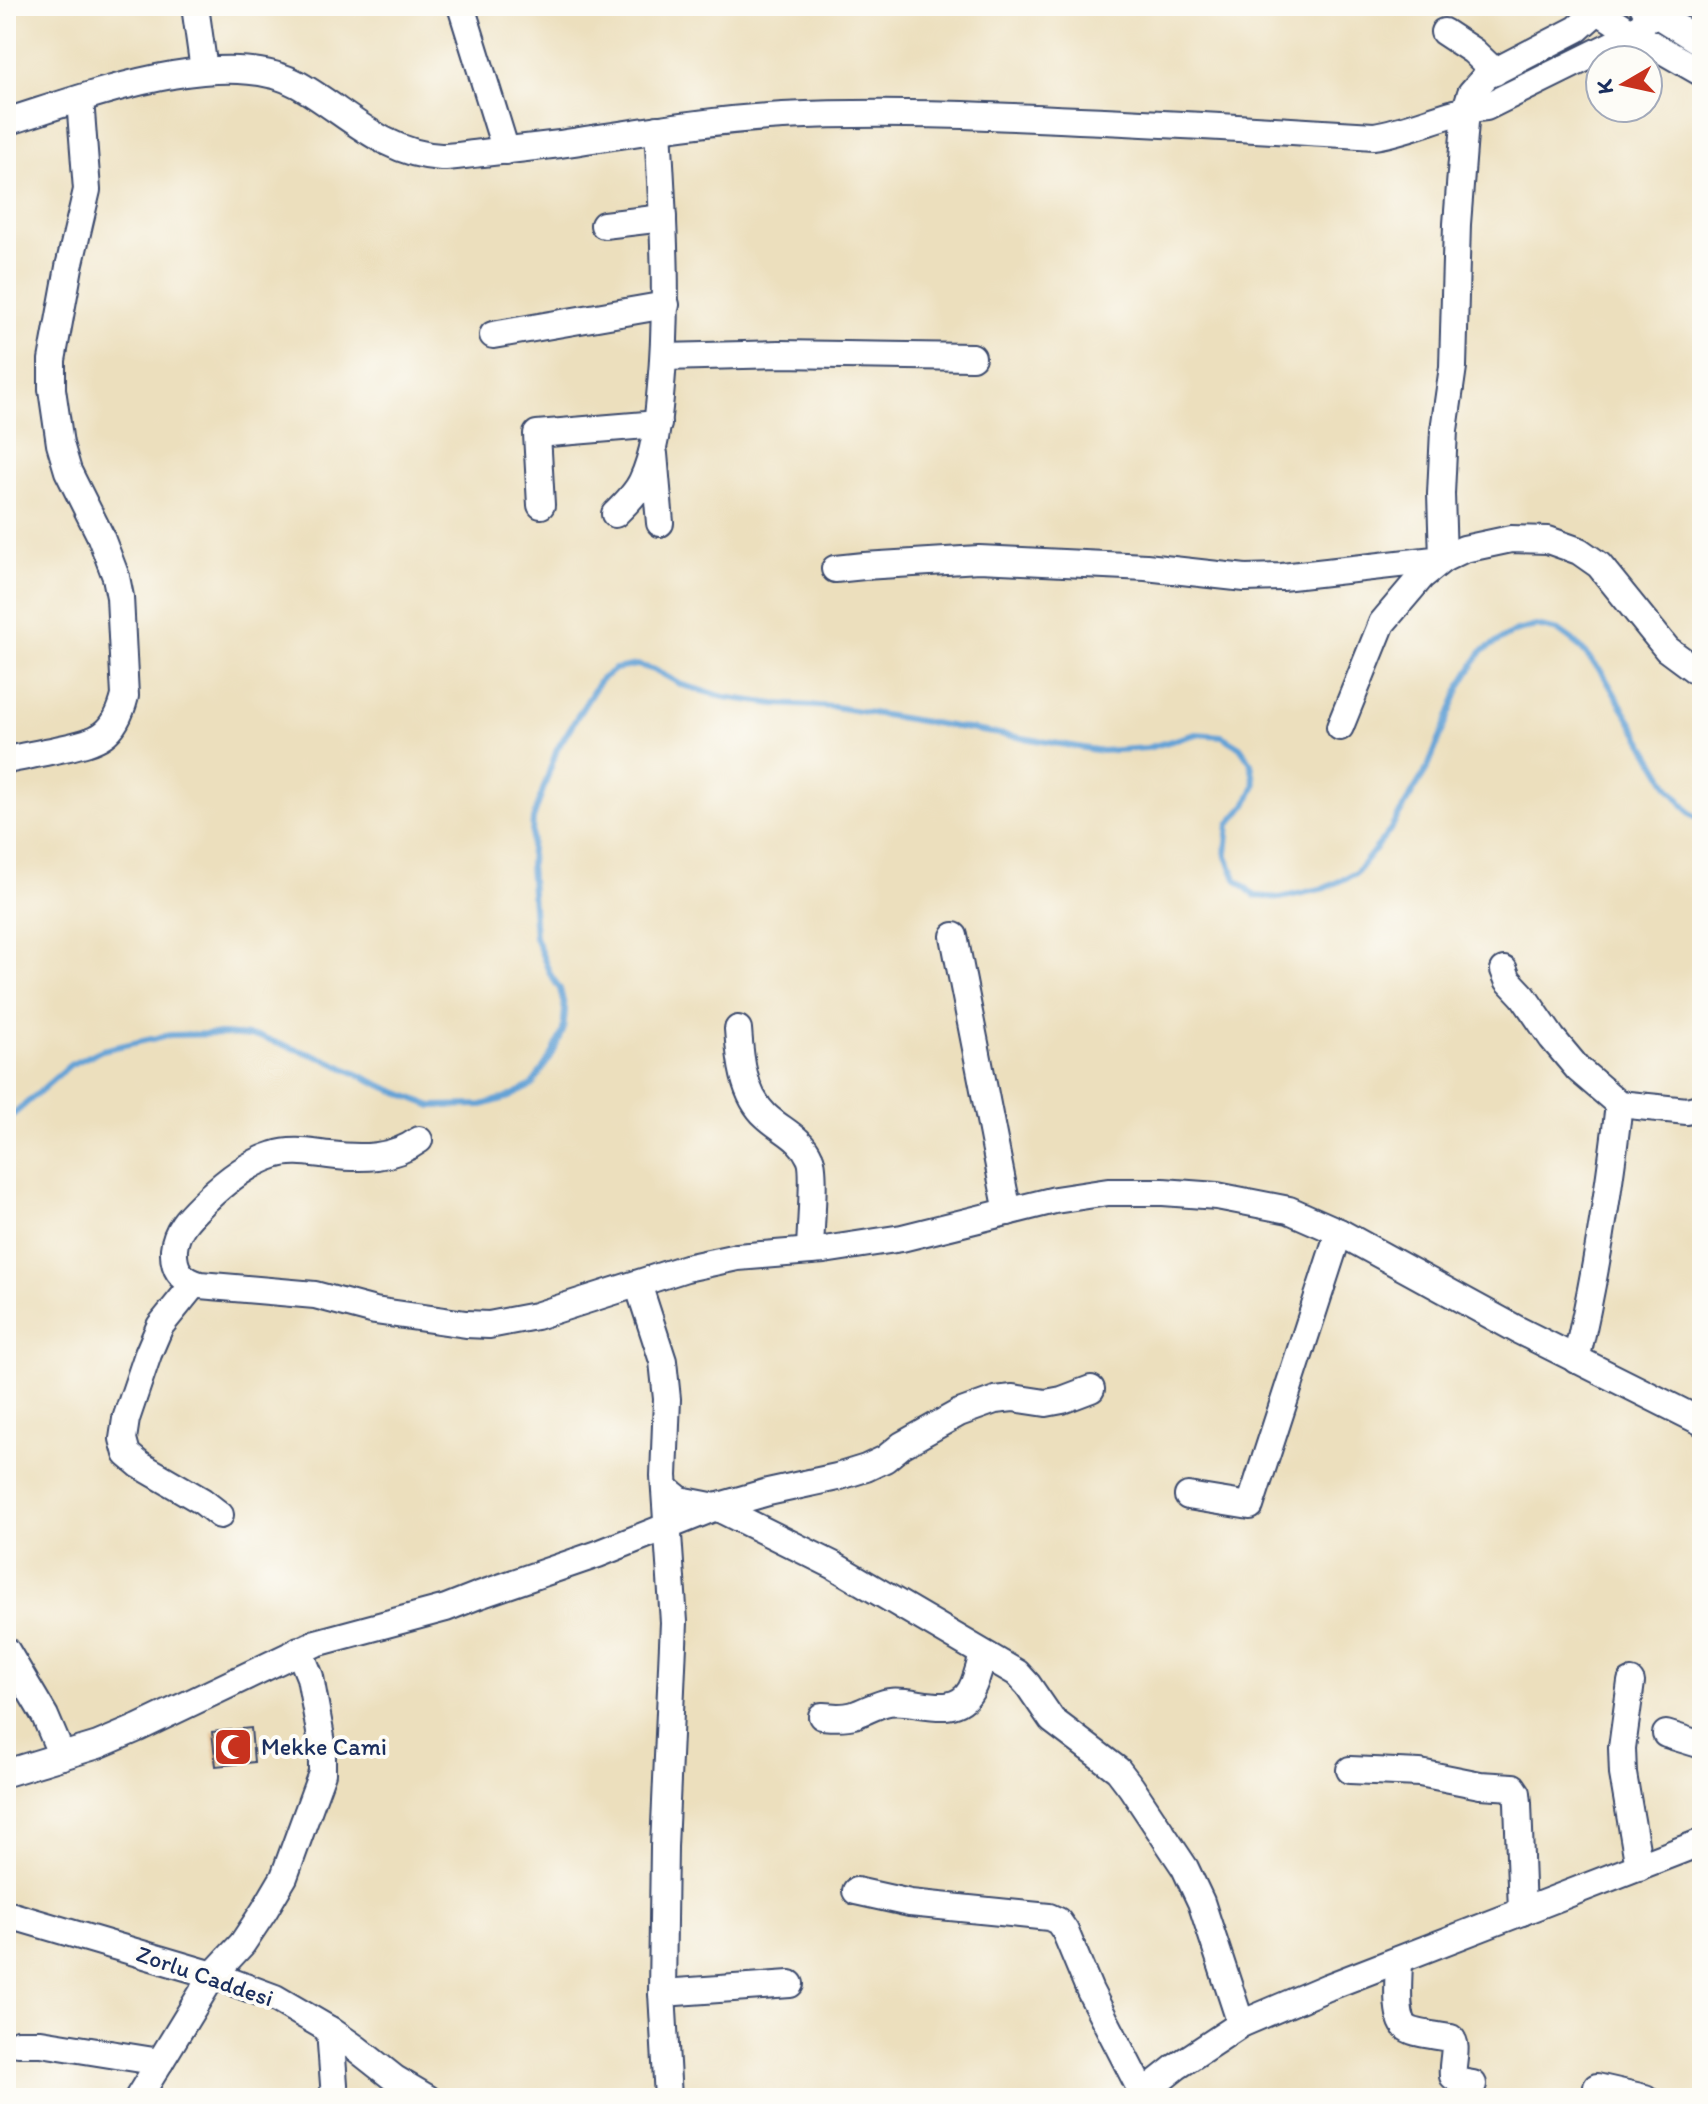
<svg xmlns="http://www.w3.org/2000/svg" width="1708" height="2104" viewBox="0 0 1708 2104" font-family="Itim,sans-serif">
<rect width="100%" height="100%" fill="#fdfcf7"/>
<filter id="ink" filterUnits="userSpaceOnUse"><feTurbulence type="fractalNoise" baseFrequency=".0125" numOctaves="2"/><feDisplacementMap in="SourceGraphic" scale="16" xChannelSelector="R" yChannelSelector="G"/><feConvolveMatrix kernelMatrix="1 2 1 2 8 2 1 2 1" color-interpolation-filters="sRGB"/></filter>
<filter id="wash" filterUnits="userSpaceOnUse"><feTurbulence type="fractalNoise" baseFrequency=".006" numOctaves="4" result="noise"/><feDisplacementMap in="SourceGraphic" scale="32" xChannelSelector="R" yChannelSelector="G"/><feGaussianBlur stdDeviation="1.8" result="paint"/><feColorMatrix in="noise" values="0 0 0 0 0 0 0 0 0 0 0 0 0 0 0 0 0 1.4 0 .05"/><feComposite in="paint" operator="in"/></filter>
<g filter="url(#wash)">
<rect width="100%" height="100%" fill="#ecdfbd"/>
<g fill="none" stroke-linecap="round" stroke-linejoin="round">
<polyline stroke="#64a2d6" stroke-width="6" points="6,1121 70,1065 102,1050 170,1035 223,1034 260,1037 325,1059 387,1088 432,1106 482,1105 509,1097 532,1085 553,1053 563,1031 565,1010 560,989 550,974 535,937 530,864 533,819 557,749 600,680 615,669 637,665 655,670 682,685 724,697 774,704 835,707 1102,751 1147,748 1196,734 1222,736 1240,747 1251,763 1255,785 1246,805 1229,824 1226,854 1236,879 1255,896 1280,898 1325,888 1356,873 1388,833 1428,767 1461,685 1482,651 1514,632 1536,626 1559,631 1577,644 1603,674 1670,788 1690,813 1702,821"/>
</g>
<g id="blocks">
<polygon fill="#ddaf75" points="251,1728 254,1762 216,1766 212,1732"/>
</g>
</g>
<g filter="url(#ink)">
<use href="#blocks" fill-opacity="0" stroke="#3a496c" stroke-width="2"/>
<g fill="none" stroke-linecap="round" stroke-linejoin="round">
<g stroke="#3a496c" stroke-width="30">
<g id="minor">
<polyline points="195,6 204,70"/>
<polyline points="461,6 506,151"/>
<polyline points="1591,6 1634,34 1702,73"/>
<polyline points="1643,6 1702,43"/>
<polyline points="1444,32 1473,51 1495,72"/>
<path d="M6,122C84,98 223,43 299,85C346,112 384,154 441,157C455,157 469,154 483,153C509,150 534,147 560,144C634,133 709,120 783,116C882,111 981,115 1079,120C1177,124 1276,130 1374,136C1413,130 1447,111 1486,107L1634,34L1652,12"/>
<polyline points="604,225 663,218"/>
<polyline points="493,335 666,305"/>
<polyline points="664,357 779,354 972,357"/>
<polyline points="654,454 660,523"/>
<polyline points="541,505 537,434 658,424"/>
<path d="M615,514C625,504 636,494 642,481C656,451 658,419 661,386C669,300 663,215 658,129"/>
<polyline points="835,569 864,566 979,559 1146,567 1245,578 1282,577 1443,559 1441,494 1444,430 1453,367 1457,224 1466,109 1471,93 1486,76 1577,29 1603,6"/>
<polyline points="1340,727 1382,623 1421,577 1443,559 1464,549 1511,539 1548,540 1579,551 1599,565 1667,649 1702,675"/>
<path d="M6,760C23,757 39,753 56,750C95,741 114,740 125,696L120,597L116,577L100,535L68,471L60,444L52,389V360L69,267L87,190L80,99"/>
<polyline points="954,936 1008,1212"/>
<polyline points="1504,970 1508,980 1523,996 1552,1038 1578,1069 1619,1104 1687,1111 1702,1107"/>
<path d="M738,1029C740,1058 743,1095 766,1116C782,1131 801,1137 810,1158C816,1170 810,1234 810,1251"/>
<path d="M419,1140C393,1159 361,1159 329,1155C311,1153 292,1149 274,1155C248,1163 226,1181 207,1199C192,1214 176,1227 174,1249C173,1269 181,1280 200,1285L315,1295L375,1311L466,1324L489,1325L536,1316L686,1268L737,1257L824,1250L902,1238L1055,1200L1108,1192H1163L1217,1196L1289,1210L1339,1232L1518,1330L1702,1422"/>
<polyline points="194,1284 160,1326 148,1354 126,1419 123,1439 127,1454 140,1465 202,1501 220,1515"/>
<polyline points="638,1284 663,1361 667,1399 664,1476 674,1622 664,1847 662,1993 668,2098"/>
<path d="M1576,1360C1596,1275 1609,1191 1619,1104"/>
<polyline points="665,1488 680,1500 716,1507 833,1565 1017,1673 1028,1685 1052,1720 1118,1770 1131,1787 1185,1868 1201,1902 1241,2024"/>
<polyline points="1188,1496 1250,1506 1339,1232"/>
<polyline points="6,1650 45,1716 62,1756"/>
<polyline points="1631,1682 1622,1748 1623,1774 1639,1867"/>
<path d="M822,1716C832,1717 844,1718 854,1715C866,1711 877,1704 889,1702C917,1698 954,1720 971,1690C977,1679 980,1665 983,1654"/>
<polyline points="1666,1734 1702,1745"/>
<polyline points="1350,1770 1420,1773 1480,1785 1513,1787 1517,1793 1518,1803 1522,1912"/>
<polyline points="6,1773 98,1745 138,1728 316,1643 446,1608 479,1595 598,1554 716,1507 768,1492 837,1477 866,1468 885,1459 902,1445 959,1413 995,1400 1013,1398 1046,1403 1062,1400 1091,1389"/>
<polyline points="856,1891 910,1903 1049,1917 1058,1921 1065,1931 1090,1991 1142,2092"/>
<polyline points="6,1914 213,1975 275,1998 330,2030 357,2049 395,2079 427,2098"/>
<path d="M1399,1960C1399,1975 1394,2019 1407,2028C1415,2034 1440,2036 1451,2038C1459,2046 1451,2063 1453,2076L1461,2082L1473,2084"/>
<polyline points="662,1993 790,1984"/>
<polyline points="330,2030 335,2098"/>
<polyline points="18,2043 41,2043 160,2062"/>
<polyline points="1597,2087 1645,2098"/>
<polyline points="138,2098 213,1975 242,1944 264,1911 284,1877 300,1833 322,1773 322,1743 310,1677 299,1650"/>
<polyline points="1137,2098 1176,2067 1241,2024 1328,1987 1702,1842"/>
</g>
</g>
<use href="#minor" stroke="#fff" stroke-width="26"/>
</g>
</g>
<defs>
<g id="mosque-square" transform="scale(2)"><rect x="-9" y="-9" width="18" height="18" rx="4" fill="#c8321e" stroke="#fdfcf7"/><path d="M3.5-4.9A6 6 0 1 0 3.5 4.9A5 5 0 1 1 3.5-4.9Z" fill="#fff"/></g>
</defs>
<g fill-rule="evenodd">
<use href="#mosque-square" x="233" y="1747"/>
</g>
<g text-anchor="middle" stroke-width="8" stroke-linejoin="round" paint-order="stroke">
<g font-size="24" fill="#1b2f5e" stroke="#fdfcf7" text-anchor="start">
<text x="261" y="1755">Mekke Cami</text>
</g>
<g font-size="24" fill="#1b2f5e" stroke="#fdfcf7">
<text transform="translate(205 1976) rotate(19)" y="8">Zorlu Caddesi</text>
</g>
</g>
<rect width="1708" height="2104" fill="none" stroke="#fdfcf7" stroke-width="32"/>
<g transform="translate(1624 84) rotate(261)"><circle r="38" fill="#fdfcf7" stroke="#a3aaba" stroke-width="2"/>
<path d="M0-6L14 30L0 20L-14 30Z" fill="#c8321e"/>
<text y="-12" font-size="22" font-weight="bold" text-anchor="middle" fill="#1b2f5e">K</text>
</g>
</svg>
